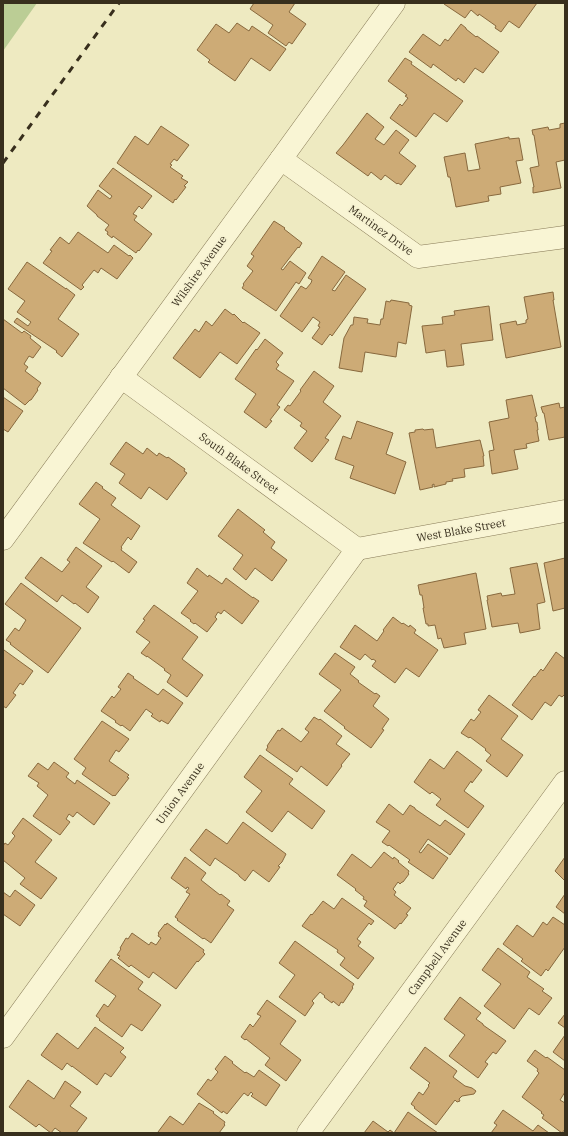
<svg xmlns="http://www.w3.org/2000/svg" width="568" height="1136" viewBox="0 0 568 1136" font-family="'IBM Plex Serif',serif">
<rect width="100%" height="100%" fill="#eeeac1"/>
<polygon fill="#bbcd95" points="3,3 37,3 3,51"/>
<g fill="#cdab76" stroke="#88693e">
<polygon points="254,3 295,3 289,12 306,24 292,44 289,42 286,46 268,33 273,25 250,9"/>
<polygon points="444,3 537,3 519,28 509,21 501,32 495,28 496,26 479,14 478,16 471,10 465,18 444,4"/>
<polygon points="237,23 249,31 252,26 286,49 270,71 251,58 235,81 208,62 210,60 197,50 216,24 229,33"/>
<polygon points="461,24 466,28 466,29 476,37 477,36 499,52 483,73 475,68 464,83 458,78 456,81 433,64 431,68 409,52 423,34 440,46 445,39 448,41"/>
<polygon points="405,58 412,62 411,64 463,101 447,122 434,113 416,137 390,118 400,104 402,106 408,98 405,96 407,95 388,81"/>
<polygon points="367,113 384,127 375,139 384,145 396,130 409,140 399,153 416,166 401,185 398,183 397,184 385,175 381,180 371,172 368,176 336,153 343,145"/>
<polygon points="565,123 565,160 556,162 561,188 533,193 533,187 534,187 530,168 539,166 534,135 533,135 532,130 548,127 549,130 560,128 560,124"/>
<polygon points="161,126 189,145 177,161 174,159 170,164 172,165 170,167 183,176 181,178 188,182 184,186 186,187 176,200 175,199 173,203 117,163 135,136 148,145"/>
<polygon points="509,137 509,139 519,138 523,160 516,161 521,183 500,187 501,194 488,196 489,201 456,207 450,177 448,177 444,157 465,153 468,171 480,169 475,144"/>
<polygon points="113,168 152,196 142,209 139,206 133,214 137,216 134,220 152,234 139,251 138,250 136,253 113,236 112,238 107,234 108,232 105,230 109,225 97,216 97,215 87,206 98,190 110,199 112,196 99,186"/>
<polygon points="274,221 285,228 284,229 302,243 299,248 298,247 281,269 283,270 290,261 306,273 299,284 296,282 276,311 242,288 244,285 243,284 253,271 247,266 254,256 251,254"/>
<polygon points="78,232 108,253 114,245 129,256 130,255 133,258 117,279 101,268 98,273 94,270 82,285 84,287 81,290 43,263 52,251 50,250 60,237 69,244"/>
<polygon points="322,256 345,272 332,290 335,291 346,275 366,289 332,336 330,334 322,345 312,338 320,327 318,326 320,322 313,317 302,332 280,316 301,286 306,289 311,283 312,280 308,278"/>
<polygon points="27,262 66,289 66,288 75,295 58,319 79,334 62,357 56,352 57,351 14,322 17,318 28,326 31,322 17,312 25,301 8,289"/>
<polygon points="553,292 554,300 553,300 561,347 506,358 500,324 516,321 517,325 526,323 526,320 528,319 524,297"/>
<polygon points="391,300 409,303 409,305 412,306 406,344 398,342 396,357 365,352 362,372 339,368 344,338 351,325 353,325 354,317 368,319 367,323 380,325 381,319 383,319 386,301 390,302"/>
<polygon points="489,306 493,340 461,344 464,365 447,367 445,350 426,353 422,326 443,324 442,317 455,315 454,311"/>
<polygon points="225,309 233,315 234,314 243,323 244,322 260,333 237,364 220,352 200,378 173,358 195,329 199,332 206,321 212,326"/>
<polygon points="3,319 22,333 24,331 31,336 30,338 41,347 33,358 29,356 24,364 28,367 25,371 41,383 37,389 38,390 31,400 30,400 25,405 3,388"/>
<polygon points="265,339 283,353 276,362 279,365 276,369 294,381 277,405 280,407 270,420 272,421 266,428 244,412 256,394 235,379 256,349 257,350"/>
<polygon points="314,371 334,386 323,402 341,416 325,438 329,440 312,462 294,448 307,431 300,426 302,423 284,410 288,405 290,406 301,391 300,390"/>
<polygon points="532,395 537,416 535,417 536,422 537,422 538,430 537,430 539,441 526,444 527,448 514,450 518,469 492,474 489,451 494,450 489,422 509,418 506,400"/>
<polygon points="3,397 23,411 8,432 3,429"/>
<polygon points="559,403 560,408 565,407 565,437 549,440 544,413 543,413 541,407"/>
<polygon points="357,421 393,433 386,454 406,462 395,494 350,478 354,466 335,459 343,436 351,439"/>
<polygon points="423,429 424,430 433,429 436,448 480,440 484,456 483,456 484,466 464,469 465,477 452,479 453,481 446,482 446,484 434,487 434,484 432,485 433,487 420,490 409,433 415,432 415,430"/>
<polygon points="126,442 143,454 147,448 157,456 159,453 167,458 168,457 185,469 184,471 187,473 167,500 149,487 141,499 119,483 125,474 110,464"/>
<polygon points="96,482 103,487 102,488 116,498 111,505 140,526 131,540 128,537 121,547 122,548 121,550 137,562 129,573 113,561 112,562 83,543 100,519 79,504"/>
<polygon points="238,509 265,530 263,532 275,542 271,548 287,560 272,581 255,568 246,580 233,569 243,555 218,536"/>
<polygon points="76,547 102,566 86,587 99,597 88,613 75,603 74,604 62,595 57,602 25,578 41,557 62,572 70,562 67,560"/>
<polygon points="565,558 565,608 553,611 544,563"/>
<polygon points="537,563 545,602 537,604 540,629 520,633 518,623 492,627 487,600 488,600 487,596 501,593 502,596 515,594 510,568"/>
<polygon points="197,568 208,577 209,575 222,584 226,578 253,598 253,597 259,601 242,624 224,610 221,614 218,612 215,617 217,619 207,632 195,623 194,624 190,621 191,620 181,613 198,591 187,583"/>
<polygon points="476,573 486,629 464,633 466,644 444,648 441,638 438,639 435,625 428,626 428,624 426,624 423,608 424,608 422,595 420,595 418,585"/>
<polygon points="21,583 81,628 48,673 10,644 11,643 6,640 15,628 19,631 26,620 5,604"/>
<polygon points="154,605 198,637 182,659 203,675 187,697 167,682 171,675 164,670 165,669 147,656 147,657 141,653 150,642 136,632 145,620 143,619"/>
<polygon points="393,617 402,624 403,623 409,627 410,625 416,630 414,633 438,650 419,677 406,668 395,683 372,666 376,661 373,659 372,660 365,654 360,660 340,647 355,625 377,641 384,631 383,630"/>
<polygon points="4,650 33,671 23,685 20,683 13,693 16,695 6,708 3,706 3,651"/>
<polygon points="556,652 565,659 565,694 562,697 559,695 551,706 545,702 532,720 512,705 534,676 535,677 541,669 543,671"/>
<polygon points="335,653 355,667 350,674 359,681 358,682 375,694 376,693 380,696 373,706 389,719 382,729 384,730 371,748 344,728 345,727 324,711 341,690 319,674"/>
<polygon points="128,673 134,677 133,678 158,695 163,689 183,703 168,724 161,720 160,722 151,716 153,714 146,709 130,731 122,725 121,726 115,722 116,721 101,711 112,696 114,698 121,689 118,687"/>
<polygon points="489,695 518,716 501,739 523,755 507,777 486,761 491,755 485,750 486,749 470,737 469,738 461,733 471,719 474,721 481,712 478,710"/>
<polygon points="314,717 319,720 320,719 342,736 336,744 350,754 341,765 342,766 327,786 301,766 297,772 266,750 268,747 267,746 278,730 280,731 282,728 301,742 309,732 305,729"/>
<polygon points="102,721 129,739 119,752 116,750 109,761 129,775 127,777 129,778 115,796 114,795 113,796 82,774 86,768 74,759"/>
<polygon points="457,751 482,770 472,783 471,781 464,791 484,806 468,828 436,805 441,799 432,792 430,794 414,782 430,759 444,769"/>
<polygon points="260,755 293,779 289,784 325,811 312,829 288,811 272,832 246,812 262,791 244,777"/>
<polygon points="54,762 69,773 66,777 75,784 77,780 110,803 94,825 77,812 73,817 69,814 66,819 70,822 60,835 33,816 48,795 37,786 39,783 28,776 38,763 48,770"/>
<polygon points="389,804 403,815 410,805 415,808 415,809 440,826 445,820 465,834 450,855 428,839 419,852 421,853 428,844 448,858 433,879 408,862 410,860 389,845 388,846 382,842 390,831 376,822"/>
<polygon points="23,818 52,840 35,862 57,878 41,899 20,884 25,878 3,860 3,846 5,843 8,845 15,836 12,833"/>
<polygon points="243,822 286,854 282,862 278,866 280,867 269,882 253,870 245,881 239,876 239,875 215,858 210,866 190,850 206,829 227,844"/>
<polygon points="384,852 393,859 394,857 399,861 398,862 409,871 408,873 409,874 403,882 402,882 400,884 398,882 393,889 396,892 394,895 411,908 406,914 408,915 401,924 400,923 395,929 364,906 367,901 363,899 364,897 355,890 356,889 337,875 352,854 371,868"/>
<polygon points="185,857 206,873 201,880 220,895 221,894 230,901 227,905 234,910 211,943 204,938 203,939 177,920 178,919 175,917 190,894 186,892 189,888 187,887 186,889 171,878"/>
<polygon points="565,857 565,881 555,871"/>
<polygon points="15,890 35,905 20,926 3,914 3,892 10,897"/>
<polygon points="565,894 565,914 556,907"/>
<polygon points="342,898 374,921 371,925 369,923 357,939 361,942 358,946 374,958 358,979 340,965 345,958 337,952 338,950 302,926 311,914 312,915 323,901 334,909"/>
<polygon points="553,917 565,925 565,947 548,971 546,969 541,976 521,961 523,959 503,944 517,925 533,937 543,922 547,925"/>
<polygon points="167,923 204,950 203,952 205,954 198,962 197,961 176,989 153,972 149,978 131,965 129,967 118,958 120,956 117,955 121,949 120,948 126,938 128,939 132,933 149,945 151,942 156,945 161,938 158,936 159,934 158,933 165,924 166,925"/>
<polygon points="295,941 354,984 352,987 353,988 343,1003 341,1002 339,1006 333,1001 332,1003 324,997 325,996 320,992 312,1001 314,1003 305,1016 279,997 295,975 279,963"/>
<polygon points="498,948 530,972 527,977 544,989 542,991 552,998 539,1015 529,1008 514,1029 484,1006 501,984 482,970"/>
<polygon points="111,959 143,982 138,989 161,1005 142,1031 131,1024 122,1037 99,1020 100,1019 96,1016 104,1004 108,1007 116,996 95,981"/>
<polygon points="460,997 481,1013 476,1019 483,1024 483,1025 506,1041 496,1054 493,1052 485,1062 488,1064 478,1078 449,1056 465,1035 444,1019"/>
<polygon points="267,1000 296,1021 280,1044 301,1060 286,1081 265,1065 270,1058 246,1039 245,1040 241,1037 250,1024 253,1027 261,1016 257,1014"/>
<polygon points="565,1014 565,1028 558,1023"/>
<polygon points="95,1027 124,1048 120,1052 126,1057 111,1077 105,1073 97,1085 72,1066 72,1067 67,1063 62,1070 41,1055 57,1033 78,1049"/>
<polygon points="565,1035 565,1061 553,1052"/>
<polygon points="425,1047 457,1071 453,1077 465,1086 472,1088 476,1091 474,1094 462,1096 459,1099 460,1101 457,1102 455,1100 436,1125 414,1108 415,1107 411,1104 419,1092 423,1095 429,1086 428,1085 430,1083 410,1068"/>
<polygon points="535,1050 546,1058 547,1057 565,1070 565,1092 560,1100 565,1103 565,1129 562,1133 542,1118 544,1115 541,1113 542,1112 522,1097 539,1073 537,1071 538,1069 527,1061"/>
<polygon points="225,1056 233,1062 232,1063 245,1073 246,1072 254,1077 259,1070 280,1085 266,1106 251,1096 253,1094 251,1092 248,1096 244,1093 227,1114 223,1111 222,1113 197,1094 208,1079 211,1081 218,1072 215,1069"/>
<polygon points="28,1080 54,1099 65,1081 81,1092 70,1106 87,1118 76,1133 62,1133 55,1128 51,1133 39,1124 36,1127 9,1107"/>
<polygon points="199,1103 214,1112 213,1113 225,1122 224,1124 225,1125 219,1133 159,1133 158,1132 170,1116 183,1125"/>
<polygon points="503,1110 533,1131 538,1125 549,1133 491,1133 497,1125 494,1123"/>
<polygon points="408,1112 438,1133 364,1133 373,1121 388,1132 390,1130 394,1133"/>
</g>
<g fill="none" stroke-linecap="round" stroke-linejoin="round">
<g stroke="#887b58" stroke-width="23">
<g id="minor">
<polyline points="281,159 418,257 565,237"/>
<polyline points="121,377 357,549"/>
<polyline points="3,539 281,159 394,3"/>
<polyline points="357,549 565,511"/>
<polyline points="3,1037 357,549"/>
<polyline points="308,1133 565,782"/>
</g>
</g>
<use href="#minor" stroke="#f9f5d4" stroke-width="22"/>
<polyline stroke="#382f1d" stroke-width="3" stroke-dasharray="7 7" stroke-linecap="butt" points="3,163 119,3"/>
</g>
<g text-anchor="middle" stroke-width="3.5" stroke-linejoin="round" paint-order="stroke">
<g font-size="11" fill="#382f1d" stroke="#f6f2d1">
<text transform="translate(381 230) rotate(36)" y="4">Martinez Drive</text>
<text transform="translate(199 271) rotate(-54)" y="4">Wilshire Avenue</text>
<text transform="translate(239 463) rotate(36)" y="4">South Blake Street</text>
<text transform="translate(461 530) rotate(-10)" y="4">West Blake Street</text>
<text transform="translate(180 793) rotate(-54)" y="4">Union Avenue</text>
<text transform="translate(437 957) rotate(-54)" y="4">Campbell Avenue</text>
</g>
</g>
<rect width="568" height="1136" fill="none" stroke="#382f1d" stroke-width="8"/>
</svg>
